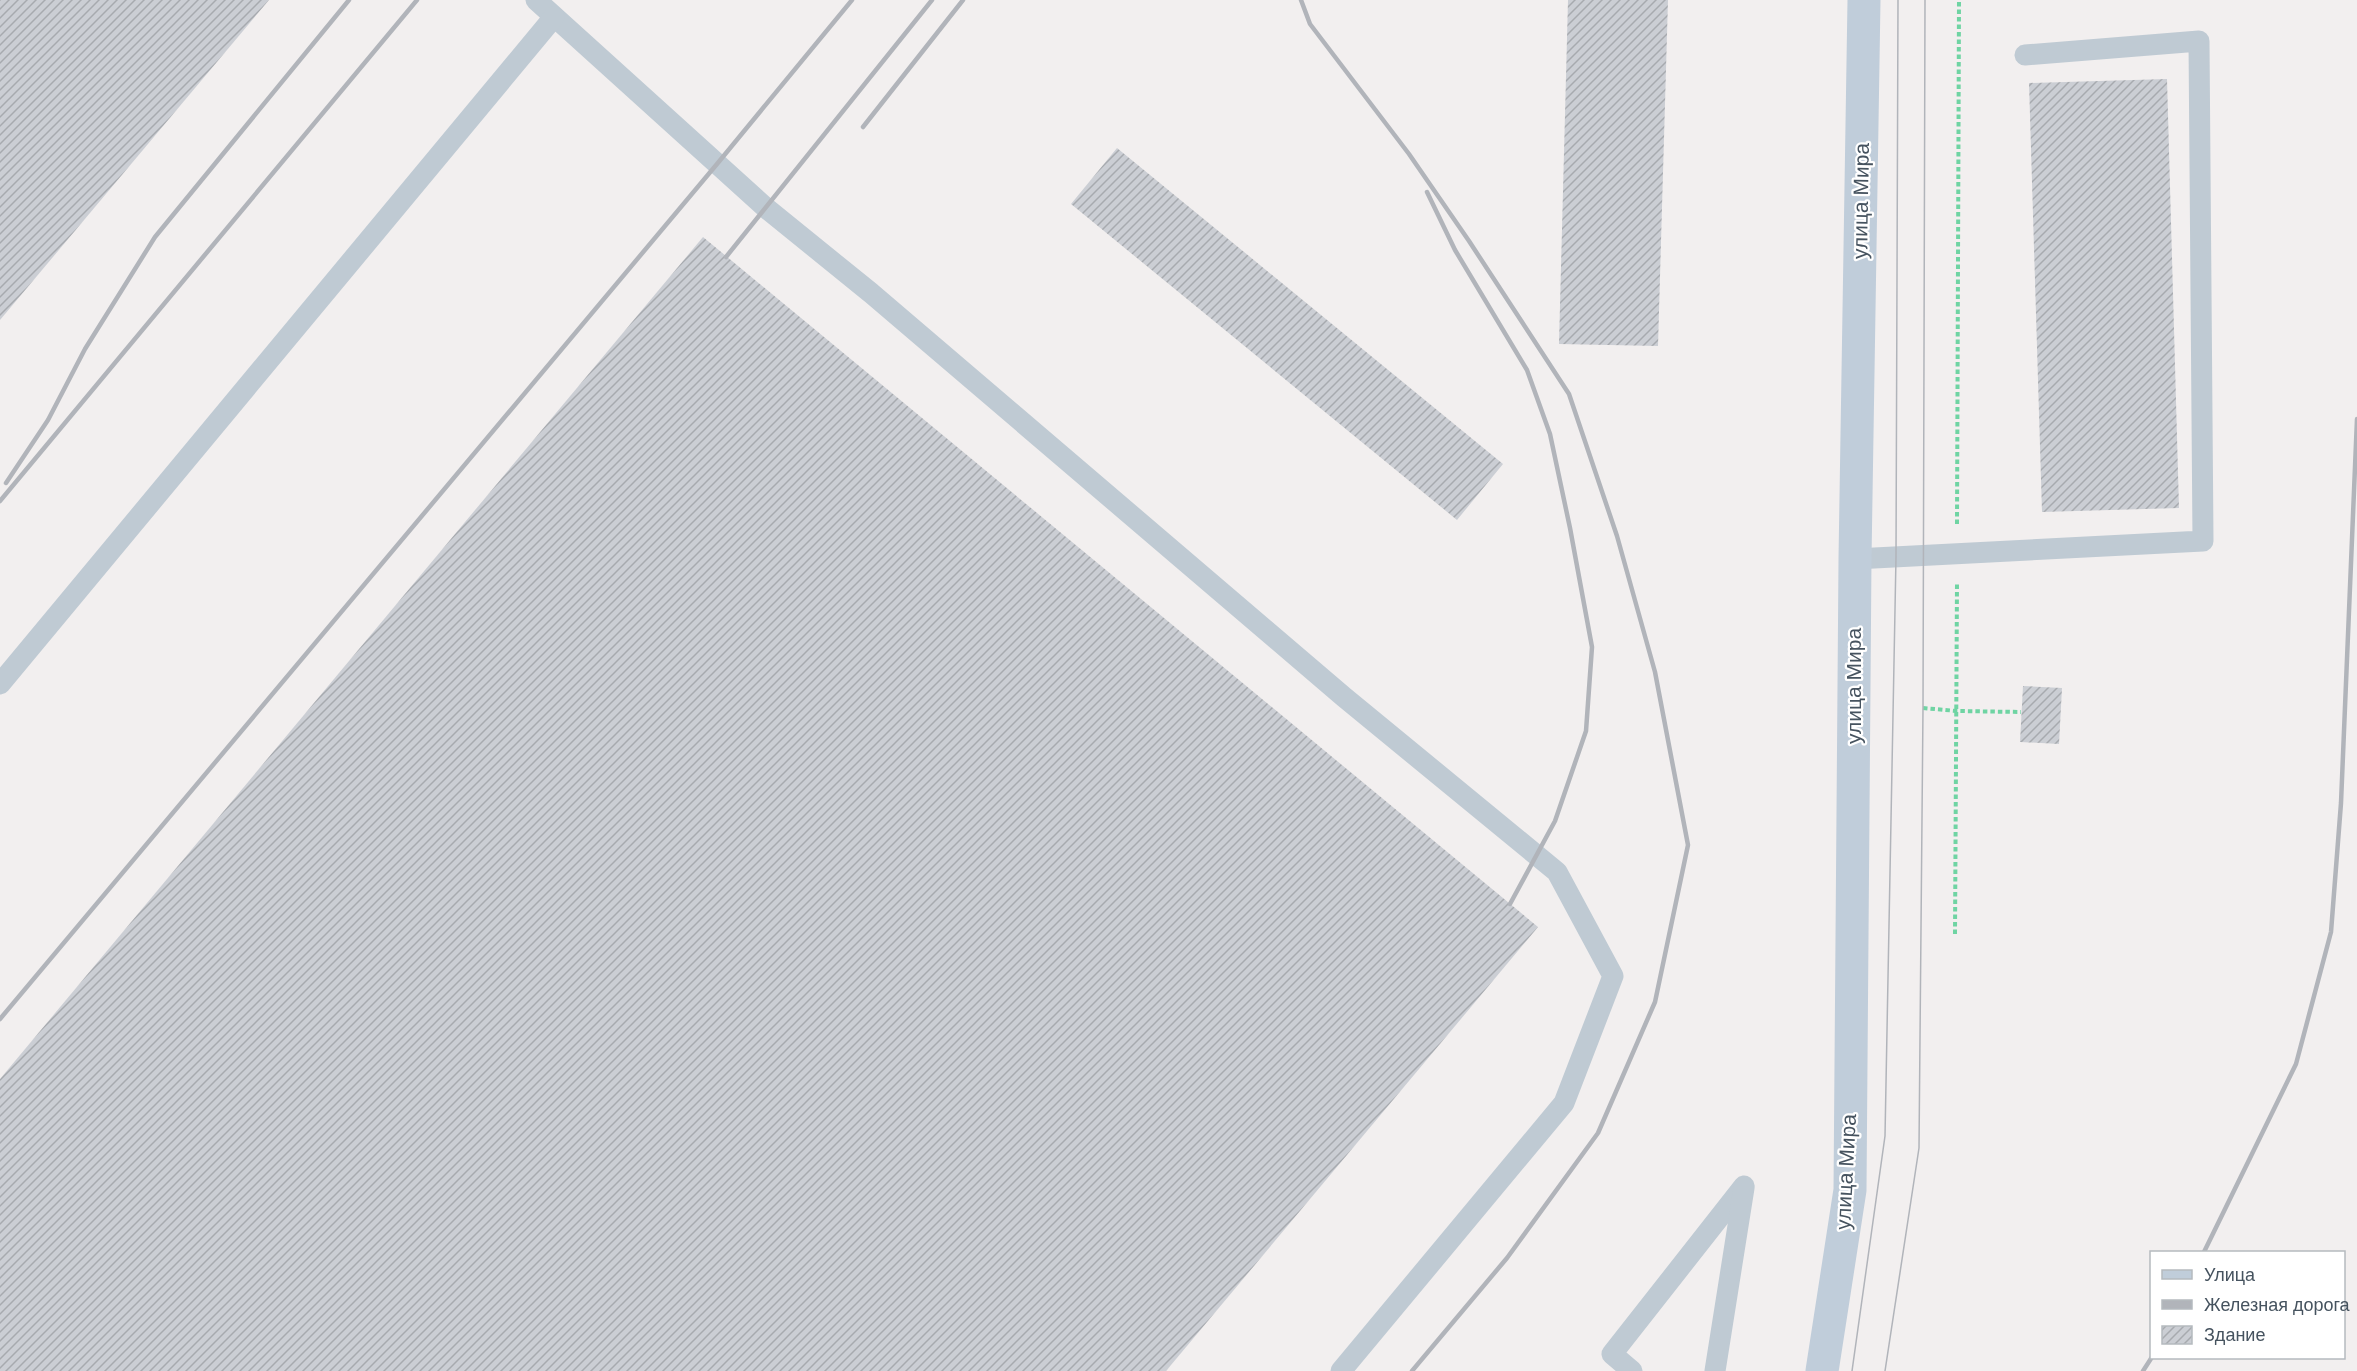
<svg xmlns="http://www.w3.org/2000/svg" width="2357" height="1371" viewBox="0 0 2357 1371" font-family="Arial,sans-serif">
<defs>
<pattern id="building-hatch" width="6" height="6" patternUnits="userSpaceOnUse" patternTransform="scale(1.5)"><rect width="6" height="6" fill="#cbced4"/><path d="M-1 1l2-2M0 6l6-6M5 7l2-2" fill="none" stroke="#a7aaaf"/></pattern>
</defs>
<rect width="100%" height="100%" fill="#f2efef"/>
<g fill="url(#building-hatch)">
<polygon points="0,0 269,0 0,320"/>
<polygon points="1568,0 1668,0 1658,346 1559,344"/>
<polygon points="2167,79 2179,508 2042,512 2029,83"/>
<polygon points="1117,148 1503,464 1457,520 1071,204"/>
<polygon points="703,237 1538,927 1166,1371 0,1371 0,1079"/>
<polygon points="2023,686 2062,688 2059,744 2020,742"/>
</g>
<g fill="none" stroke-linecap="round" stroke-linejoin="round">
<g stroke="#6fd4a3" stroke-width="4" stroke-dasharray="4.5 3" stroke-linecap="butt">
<polyline points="1957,524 1959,0"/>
<polyline points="1923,708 1957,711 2021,712"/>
<polyline points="1955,934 1957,583"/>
</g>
<g stroke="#bfcad3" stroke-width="21">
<polyline points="536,0 766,208 871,293 1344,697 1557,872 1613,976 1564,1103 1341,1371"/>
<polyline points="1855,559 2203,541 2199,41 2025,55"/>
<polyline points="0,684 554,17"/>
<polyline points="1632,1371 1612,1354 1744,1186"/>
<polyline points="1715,1371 1744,1188"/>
</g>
<polyline stroke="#c0cdda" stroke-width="33" points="1822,1371 1850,1190 1855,559 1864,0"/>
<g stroke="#b1b4ba" stroke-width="1.5">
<polyline points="1852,1371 1885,1136 1896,557 1898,0"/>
<polyline points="1885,1371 1919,1148 1923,708 1925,0"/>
</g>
<g stroke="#b1b4ba" stroke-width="4.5">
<polyline points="1301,0 1310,24 1409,154 1469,241 1569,394 1617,536 1655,672 1688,845 1655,1002 1598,1133 1507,1258 1412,1371"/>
<polyline points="863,127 963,0"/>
<polyline points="1427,192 1455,250 1527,370 1550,434 1570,528 1592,647 1586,731 1555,821 1510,904"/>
<polyline points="726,257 932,0"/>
<polyline points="6,483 48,420 85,349 155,237 349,0"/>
<polyline points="0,501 417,0"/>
<polyline points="0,1019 717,164 852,0"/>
<polyline points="2204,1252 2296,1064 2331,932 2341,803 2357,419"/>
<polyline points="2143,1371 2152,1357"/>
</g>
</g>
<g text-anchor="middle" stroke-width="4.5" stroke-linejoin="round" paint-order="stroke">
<g font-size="21" fill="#46535f" stroke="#fff">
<text transform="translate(1861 201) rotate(-89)" y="7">улица Мира</text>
<text transform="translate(1854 686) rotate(-90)" y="7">улица Мира</text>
<text transform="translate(1846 1172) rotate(-87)" y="7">улица Мира</text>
</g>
</g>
<rect x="2150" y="1251" width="195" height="108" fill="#ffffff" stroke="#b5babf" stroke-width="1.5"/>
<rect x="2162" y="1270" width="30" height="9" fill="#c0cdda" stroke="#b5babf" stroke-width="1.5"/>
<text x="2204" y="1281" font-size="18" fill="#46535f">Улица</text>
<rect x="2162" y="1300" width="30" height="9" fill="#b1b4ba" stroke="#b5babf" stroke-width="1.5"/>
<text x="2204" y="1311" font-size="18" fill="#46535f">Железная дорога</text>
<rect x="2162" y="1326" width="30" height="18" fill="url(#building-hatch)" stroke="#b5babf" stroke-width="1.5"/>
<text x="2204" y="1341" font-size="18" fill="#46535f">Здание</text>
</svg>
